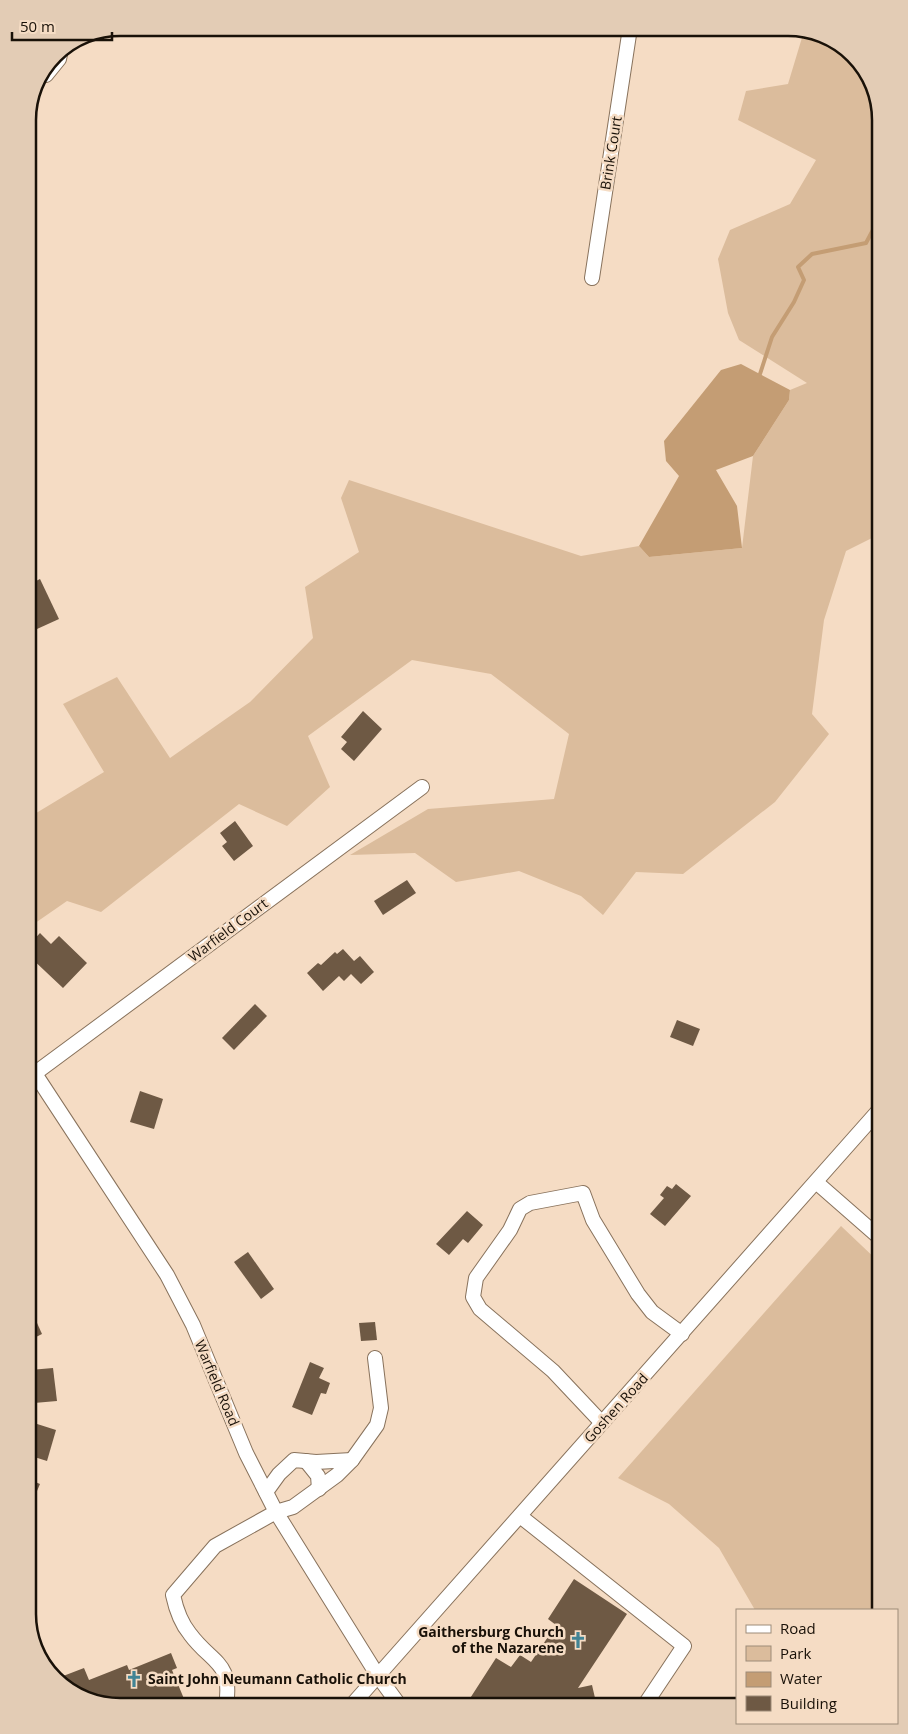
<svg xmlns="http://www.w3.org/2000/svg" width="908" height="1734" viewBox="0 0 908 1734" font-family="'Open Sans',sans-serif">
<rect width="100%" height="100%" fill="#f5dcc4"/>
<g fill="#dbbc9c">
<polygon points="804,31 840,43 873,84 880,120 880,534 846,551 824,620 812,714 829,734 775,802 683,874 636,872 603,915 581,896 519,871 456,882 415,853 350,855 428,809 554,799 569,734 491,674 412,660 308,736 330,787 287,826 239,804 101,912 67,901 28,928 28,818 104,772 63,704 117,677 170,758 250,702 313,638 305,587 359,552 341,498 349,480 581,556 639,546 649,557 742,548 753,456 789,400 790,390 807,383 739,340 728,313 718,259 730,230 790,204 816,160 738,120 746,91 788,84"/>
<polygon points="841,1226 880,1263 880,1610 755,1610 719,1548 669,1504 618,1478"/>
</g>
<polygon fill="#c49d74" points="741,364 790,390 789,400 753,456 716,470 737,506 742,548 649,557 639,546 679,476 666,461 664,441 721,370"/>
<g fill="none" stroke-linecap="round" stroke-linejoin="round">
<polyline stroke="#c49d74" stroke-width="4" points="760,374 772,337 794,302 804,280 798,267 812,254 866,243 875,226 878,211 880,211"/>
</g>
<g fill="#6e5944">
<polygon points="40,579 59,619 37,629 28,611 28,585"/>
<polygon points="363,711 382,729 354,761 341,749 347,742 341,737"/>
<polygon points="235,821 253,846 234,861 222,846 227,842 220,833"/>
<polygon points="407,880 416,893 383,915 374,901"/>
<polygon points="40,933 51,944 59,936 87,963 63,988 28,955 28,946"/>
<polygon points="343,949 354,961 360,956 374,972 361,984 351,974 344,981 339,976 323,991 307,973 318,963 321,965 335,952 337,954"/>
<polygon points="255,1004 267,1016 234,1050 222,1038"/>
<polygon points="677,1020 700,1029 693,1046 670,1037"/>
<polygon points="140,1091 163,1099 154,1129 130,1122"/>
<polygon points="676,1184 691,1196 665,1226 650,1214 664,1198 660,1195 667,1186 672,1189"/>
<polygon points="467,1211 483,1225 468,1243 463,1239 449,1255 436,1244"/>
<polygon points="248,1252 274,1289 261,1299 234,1262"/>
<polygon points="28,1303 42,1334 28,1341"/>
<polygon points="375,1322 377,1340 361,1341 359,1323"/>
<polygon points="310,1362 324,1368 319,1378 330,1383 326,1394 321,1393 312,1415 292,1407"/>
<polygon points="53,1368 57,1401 34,1403 30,1370"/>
<polygon points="34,1423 56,1430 47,1461 28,1455 28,1444"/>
<polygon points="28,1479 40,1484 28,1512"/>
<polygon points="574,1579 627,1614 578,1688 592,1685 595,1698 589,1699 584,1706 472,1706 467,1703 496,1658 511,1667 520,1655 531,1662 556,1625 548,1619"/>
<polygon points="171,1653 177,1668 172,1670 187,1706 114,1706 68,1691 58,1678 84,1668 89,1680 127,1665 129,1670"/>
</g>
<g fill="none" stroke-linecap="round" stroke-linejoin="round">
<g stroke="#88725c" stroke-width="16">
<g id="minor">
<polyline points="46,75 59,59 61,50"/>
<polyline points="592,278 630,28"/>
<polyline points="28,1063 167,1275 193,1325 246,1453 276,1512 378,1676 400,1706"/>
<polyline points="34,1074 422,787"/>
<polyline points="816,1182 880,1238"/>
<polyline points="602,1423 553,1371 480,1309 473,1297 476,1278 510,1230 520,1209 530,1203 583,1193 593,1220 638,1294 652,1312 682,1334"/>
<polyline points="306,1461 318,1476 319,1489"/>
<polyline points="266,1492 279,1474 294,1460 316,1462 352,1460"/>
<polyline points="520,1516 684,1646 644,1706"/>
<path d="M226,1706C233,1661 212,1664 190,1634C180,1622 176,1609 173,1595L215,1546L276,1512L293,1507L337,1475L352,1460L377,1425L381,1408L375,1358"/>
<polyline points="351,1706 880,1109"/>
</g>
</g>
<use href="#minor" stroke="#fff" stroke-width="14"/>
</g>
<defs>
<g id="church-bare" transform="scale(1.35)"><path d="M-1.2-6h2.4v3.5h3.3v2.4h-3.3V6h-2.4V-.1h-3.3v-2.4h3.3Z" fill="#428495" stroke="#f5dcc4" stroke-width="2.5" paint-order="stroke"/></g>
</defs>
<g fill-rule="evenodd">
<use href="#church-bare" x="578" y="1640"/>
<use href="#church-bare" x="134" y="1679"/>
</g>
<g text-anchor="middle" stroke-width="5" stroke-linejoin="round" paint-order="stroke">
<g font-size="14" fill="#191108" stroke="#f5dcc4">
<text transform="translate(611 153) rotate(-81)" y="5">Brink Court</text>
<text transform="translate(228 930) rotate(-37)" y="5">Warfield Court</text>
<text transform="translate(217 1383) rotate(67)" y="5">Warfield Road</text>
<text transform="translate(616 1408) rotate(-48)" y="5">Goshen Road</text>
</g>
<g font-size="14" font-weight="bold" fill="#191108" stroke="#f5dcc4" text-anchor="end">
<text x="564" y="1637">Gaithersburg Church<tspan x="564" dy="16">of the Nazarene</tspan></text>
<text x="148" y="1684" text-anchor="start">Saint John Neumann Catholic Church</text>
</g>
</g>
<path d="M0 0H908V1734H0ZM120 36H788A84 84 0 0 1 872 120V1614A84 84 0 0 1 788 1698H120A84 84 0 0 1 36 1614V120A84 84 0 0 1 120 36Z" fill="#e3ccb5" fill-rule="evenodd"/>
<path fill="none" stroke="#191108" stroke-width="2.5" d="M120 36H788A84 84 0 0 1 872 120V1614A84 84 0 0 1 788 1698H120A84 84 0 0 1 36 1614V120A84 84 0 0 1 120 36Z"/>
<rect x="736" y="1609" width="162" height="115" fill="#f5dcc4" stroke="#9d8b79"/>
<rect x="746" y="1625" width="25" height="8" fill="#ffffff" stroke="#9d8b79"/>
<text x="780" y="1634" font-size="15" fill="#191108">Road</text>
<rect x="746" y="1646" width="25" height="15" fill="#dbbc9c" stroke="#9d8b79"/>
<text x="780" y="1659" font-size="15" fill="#191108">Park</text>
<rect x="746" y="1672" width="25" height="15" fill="#c49d74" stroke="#9d8b79"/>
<text x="780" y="1684" font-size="15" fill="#191108">Water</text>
<rect x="746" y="1696" width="25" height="15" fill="#6e5944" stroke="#9d8b79"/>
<text x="780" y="1709" font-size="15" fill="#191108">Building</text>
<path d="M12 32v8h100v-8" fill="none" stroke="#191108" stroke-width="2.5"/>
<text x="20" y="32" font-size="15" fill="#191108" stroke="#f5dcc4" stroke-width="4" paint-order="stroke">50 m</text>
</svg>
